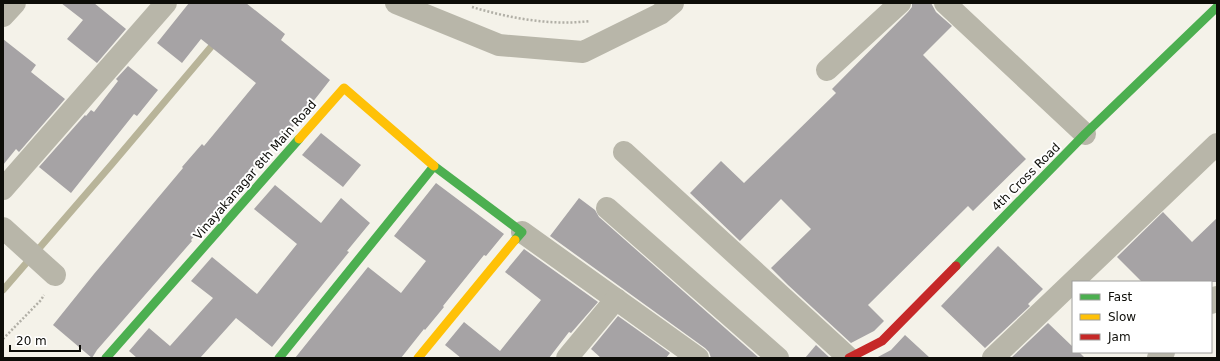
<svg xmlns="http://www.w3.org/2000/svg" width="1220" height="361" viewBox="0 0 1220 361" font-family="'DejaVu Sans',sans-serif">
<rect width="100%" height="100%" fill="#f4f2e9"/>
<g fill="none" stroke-linecap="round" stroke-linejoin="round">
<polyline stroke="#b8b499" stroke-width="7" points="3,290 112,164 216,41"/>
</g>
<g fill="#a6a3a5">
<polygon points="61,3 94,3 126,29 97,63 67,39 83,20"/>
<polygon points="189,3 246,3 285,34 281,40 330,80 301,117 301,118 282,139 279,137 254,168 256,169 226,203 223,202 191,240 192,241 97,350 92,358 53,325 94,274 183,168 182,167 202,144 204,146 256,83 201,39 182,63 157,43"/>
<polygon points="912,3 931,3 936,12 952,26 923,55 1026,159 973,211 968,206 868,305 884,321 874,331 851,343 788,285 771,268 811,229 781,199 740,241 690,193 721,161 744,183 836,93 832,89 908,12 912,7"/>
<polygon points="3,39 36,65 31,72 65,99 19,152 16,149 3,165"/>
<polygon points="128,66 158,90 137,116 134,114 71,193 39,167 85,115 86,116 91,110 94,112 118,81 116,79"/>
<polygon points="321,133 361,165 343,187 302,155"/>
<polygon points="436,183 504,234 486,256 484,255 443,306 444,307 425,330 424,329 401,358 295,358 368,267 401,293 426,261 394,236"/>
<polygon points="275,185 321,223 341,198 370,223 347,251 349,252 272,347 236,318 200,358 137,358 129,351 149,328 170,346 213,298 191,281 212,257 257,294 297,244 254,209"/>
<polygon points="579,198 595,210 599,217 759,358 711,358 709,352 705,348 550,236"/>
<polygon points="1163,212 1192,242 1217,218 1217,282 1142,282 1117,257"/>
<polygon points="998,246 1043,289 1028,304 1030,306 985,348 941,306"/>
<polygon points="524,249 598,302 571,333 569,332 549,358 461,358 445,345 464,322 500,351 541,300 505,272"/>
<polygon points="618,316 670,353 666,358 601,358 591,349"/>
<polygon points="1048,323 1073,347 1073,352 1079,352 1085,358 1011,358"/>
<polygon points="905,335 930,358 876,358 891,350"/>
<polygon points="816,345 830,358 805,358"/>
</g>
<g fill="none" stroke-linecap="round" stroke-linejoin="round">
<g stroke="#b1afa6" stroke-width="2.5" stroke-dasharray="2 2" stroke-linecap="butt">
<path d="M472,7C509,18 551,26 590,21"/>
<polyline points="3,339 41,300 44,295"/>
</g>
<g stroke="#b8b6a9" stroke-width="22">
<polyline points="396,3 499,45 583,52 660,14 673,3"/>
<polyline points="945,3 1085,134"/>
<polyline points="3,16 15,3"/>
<polyline points="827,70 900,3"/>
<polyline points="624,152 849,358"/>
<polyline points="3,189 166,3"/>
<polyline points="607,208 778,358"/>
<polyline points="3,228 55,275"/>
<polyline points="522,232 698,358"/>
<polyline points="1211,303 1217,297"/>
<polyline points="567,358 616,299"/>
<polyline points="993,358 1217,144"/>
<polyline points="1158,358 1164,352"/>
</g>
<g stroke="#4caf50" stroke-width="9">
<polyline points="956,266 1085,134 1217,7"/>
<polyline points="106,358 299,139"/>
<polyline points="279,358 434,166 522,232 515,240"/>
</g>
<g stroke="#ffc107" stroke-width="9">
<polyline points="299,139 344,88 434,166"/>
<polyline points="418,358 515,240"/>
</g>
<polyline stroke="#c62828" stroke-width="9" points="849,358 882,341 956,266"/>
</g>
<g text-anchor="middle" stroke-width="4" stroke-linejoin="round" paint-order="stroke">
<g font-size="12" fill="#0d0d08" stroke="#fff">
<text transform="translate(255 170) rotate(-49)" y="4">Vinayakanagar 8th Main Road</text>
<text transform="translate(1026 177) rotate(-45)" y="4">4th Cross Road</text>
</g>
</g>
<rect width="1220" height="361" fill="none" stroke="#0d0d08" stroke-width="8"/>
<rect x="1072" y="281" width="140" height="72" fill="#ffffff" stroke="#9e9e9c"/>
<rect x="1080" y="294" width="20" height="6" fill="#4caf50" stroke="#9e9e9c"/>
<text x="1108" y="301" font-size="12" fill="#0d0d08">Fast</text>
<rect x="1080" y="314" width="20" height="6" fill="#ffc107" stroke="#9e9e9c"/>
<text x="1108" y="321" font-size="12" fill="#0d0d08">Slow</text>
<rect x="1080" y="334" width="20" height="6" fill="#c62828" stroke="#9e9e9c"/>
<text x="1108" y="341" font-size="12" fill="#0d0d08">Jam</text>
<path d="M10 345v6h70v-6" fill="none" stroke="#0d0d08" stroke-width="2"/>
<text x="16" y="345" font-size="12" fill="#0d0d08" stroke="#ffffff" stroke-width="3" paint-order="stroke">20 m</text>
</svg>
